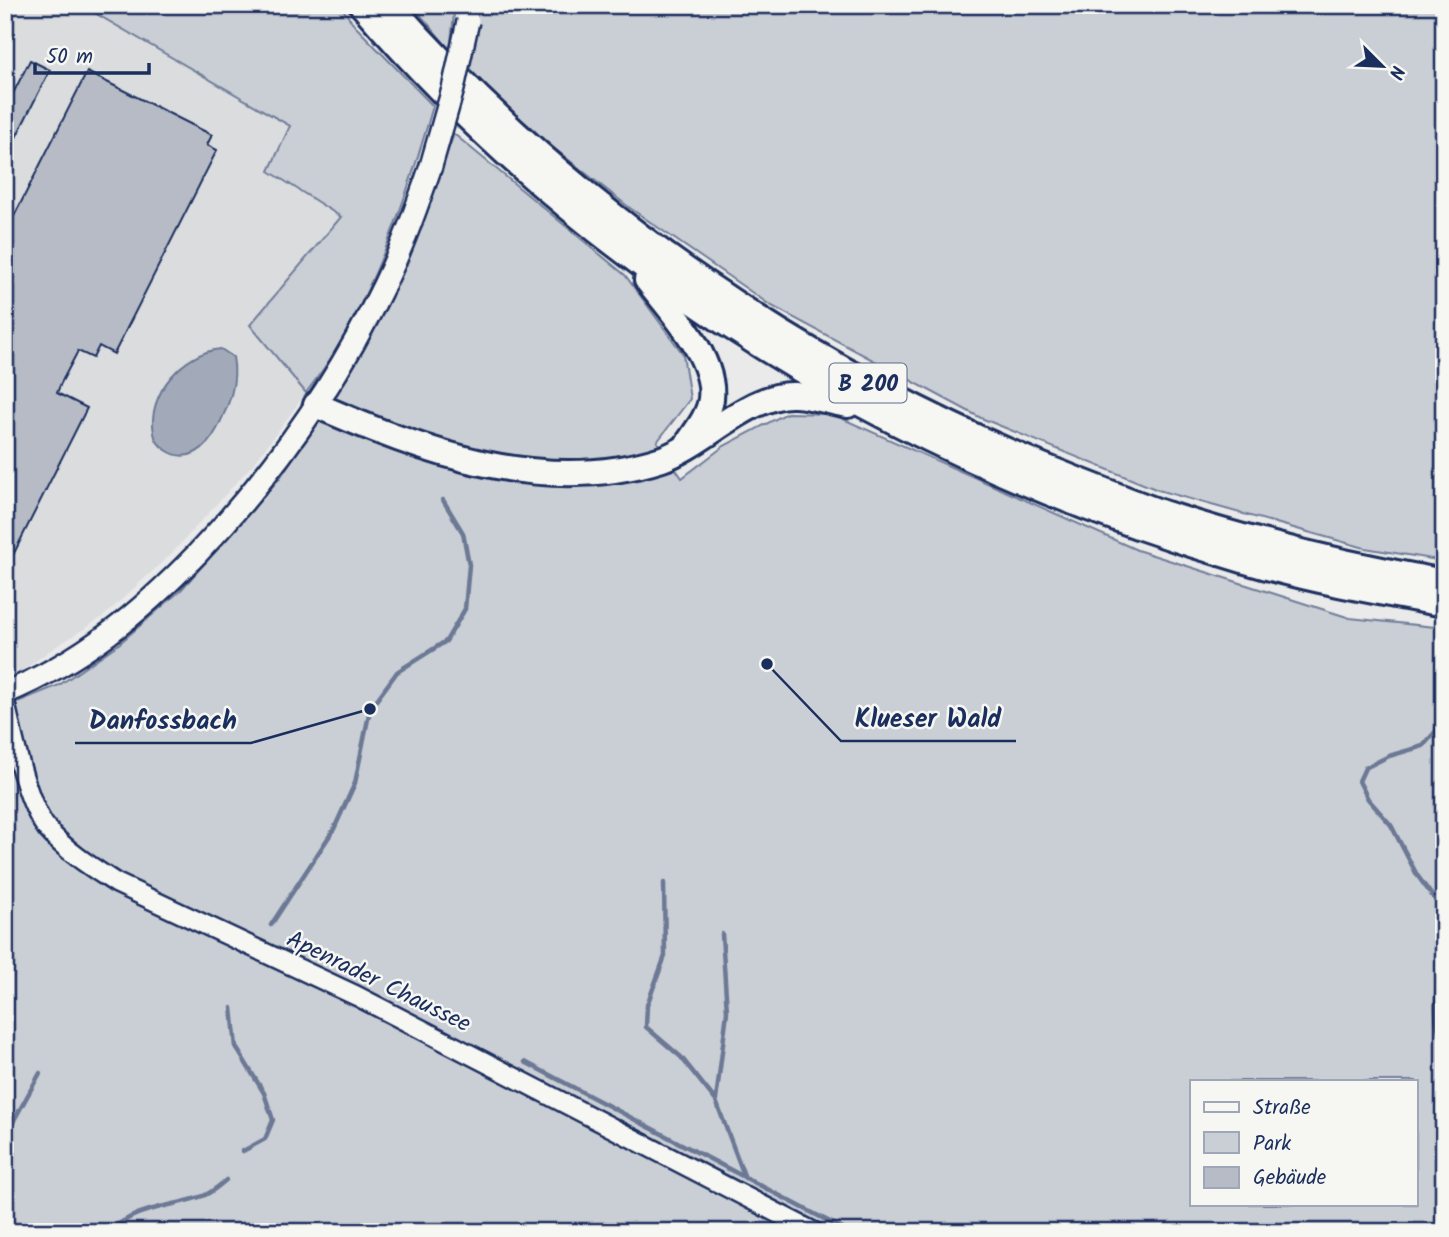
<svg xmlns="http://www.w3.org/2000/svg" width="1449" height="1237" viewBox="0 0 1449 1237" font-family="Kalam,sans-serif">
<rect width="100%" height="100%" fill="#e9eae9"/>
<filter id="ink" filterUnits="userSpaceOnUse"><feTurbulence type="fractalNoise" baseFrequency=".0143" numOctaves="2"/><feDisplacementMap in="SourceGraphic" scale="14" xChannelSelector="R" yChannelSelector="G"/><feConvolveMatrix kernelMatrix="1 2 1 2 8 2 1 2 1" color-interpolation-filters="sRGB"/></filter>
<g filter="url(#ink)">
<polygon fill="#dadcde" points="5,5 81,5 291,126 269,171 341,217 250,325 306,393 255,462 172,553 104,616 52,649 15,676 5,679"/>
<g fill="#caced5" stroke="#727e9a" stroke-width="2" fill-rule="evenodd">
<path d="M81,5H340L355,26L433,106C410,187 383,267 342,340C332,359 318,376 306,393L250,325L341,217L269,171L290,126Z"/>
<polygon points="412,5 455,5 450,50"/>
<polygon points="479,5 1444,5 1444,561 1365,548 1158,490 981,418 770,305 630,208 467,80"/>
<path d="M454,134L625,275L683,354L690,399L657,442L682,478L724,446L787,413L832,414L1137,550L1350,618L1444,628V1232H5V707L59,685L120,643L181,590L280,478L361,352L412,249ZM1192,1081H1416V1204H1192Z"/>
</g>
<path fill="#a2aaba" stroke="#6c7995" stroke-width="2" d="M221,349L233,357C238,383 229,405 217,429C207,448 188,465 166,450C160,446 155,440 154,433C146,394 184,352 221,349Z"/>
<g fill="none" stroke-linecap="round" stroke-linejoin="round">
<g stroke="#6c7995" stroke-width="4.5">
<polyline points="1444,699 1436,731 1423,746 1389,756 1365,768 1359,781 1368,799 1391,825 1417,875 1444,912"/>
<polyline points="664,883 665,956 647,1005 646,1027 681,1057 716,1101 745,1178"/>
<polyline points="271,925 334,829 355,783 370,709 397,672 446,641 465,609 469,565 463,533 443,500"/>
<path d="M1444,958C1438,983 1429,1019 1444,1041"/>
<polyline points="232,1008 236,1047 264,1093 273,1120 265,1139 243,1151"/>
<polyline points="525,1062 849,1232"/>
<polyline points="716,1100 727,1012 722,934"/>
<polyline points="8,1155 13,1122 40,1073"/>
<polyline points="5,1178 6,1175"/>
<path d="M110,1232C133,1207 173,1207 203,1196C211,1193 219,1186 226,1180"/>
</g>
</g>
<g fill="#b6bbc6" stroke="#1b2f5e" stroke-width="2">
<polygon points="30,60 50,70 5,159 5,109"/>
<polygon points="87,72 212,135 207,145 217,150 114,354 99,346 93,358 78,351 61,383 57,393 87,408 5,571 5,234"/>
</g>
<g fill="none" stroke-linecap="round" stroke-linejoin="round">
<g stroke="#1b2f5e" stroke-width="23">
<g id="minor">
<path d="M5,702C13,736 26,804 48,830C67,852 93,868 116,883L357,996L814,1232"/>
<polyline points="1442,1232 1444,1231"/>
</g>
</g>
<g stroke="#1b2f5e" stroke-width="26">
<path id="major" d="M5,693C82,661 139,614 197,554C273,474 336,385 384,285C403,246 417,206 431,166"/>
</g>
<g stroke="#1b2f5e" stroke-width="30">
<g id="highway">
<path d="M362,5C595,276 904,461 1246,561C1310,580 1377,592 1444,604"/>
<path d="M390,5C576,216 816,378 1077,480C1106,491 1134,503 1163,513C1255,543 1349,565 1444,582"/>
<path d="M647,280C671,311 716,358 711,399C709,415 697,430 688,443"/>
<path d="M316,405C424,452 544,497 662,459C703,445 752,392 795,395C813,396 831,402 848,405"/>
</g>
</g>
<use href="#minor" stroke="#f6f6f2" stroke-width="18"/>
<use href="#major" stroke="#f6f6f2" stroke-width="21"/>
<use href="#highway" stroke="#f6f6f2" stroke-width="24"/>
<g stroke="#1b2f5e" stroke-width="26" stroke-linecap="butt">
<polyline id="major-bridge" points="431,166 453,89 468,21"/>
</g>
<use href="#major-bridge" stroke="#f6f6f2" stroke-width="21"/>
</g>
</g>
<g text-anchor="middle" stroke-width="5" stroke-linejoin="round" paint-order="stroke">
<rect fill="#f6f6f2" stroke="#5d6b8a" stroke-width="2" x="829.5" y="363.5" width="77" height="39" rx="5"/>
<g font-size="23" font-weight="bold" fill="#1b2f5e">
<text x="868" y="391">B 200</text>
</g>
<g font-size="24" fill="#1b2f5e" stroke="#f6f6f2">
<text transform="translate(379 981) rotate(26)" y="8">Apenrader Chaussee</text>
</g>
</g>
<path fill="none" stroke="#1b2f5e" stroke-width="2.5" d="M767 664L841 741H1016M370 709L251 743H75"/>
<g fill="#1b2f5e" stroke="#f6f6f2" stroke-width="2.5">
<circle cx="767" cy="664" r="7"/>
<circle cx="370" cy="709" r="7"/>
</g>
<g font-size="26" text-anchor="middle" font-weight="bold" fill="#1b2f5e" stroke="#f6f6f2" stroke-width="5" stroke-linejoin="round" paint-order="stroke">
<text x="928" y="727">Klueser Wald</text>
<text x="163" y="729">Danfossbach</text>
</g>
<rect width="1449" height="1237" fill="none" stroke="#f6f6f2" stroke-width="28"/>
<rect x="14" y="14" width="1421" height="1209" fill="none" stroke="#1b2f5e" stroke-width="2.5" filter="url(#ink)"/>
<rect x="1190" y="1080" width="228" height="126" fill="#f6f6f2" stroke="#9ea6b7" stroke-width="2"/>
<rect x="1204" y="1102" width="35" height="10" fill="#f6f6f2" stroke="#9ea6b7" stroke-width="2"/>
<text x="1253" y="1114" font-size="21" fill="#1b2f5e">Straße</text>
<rect x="1204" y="1132" width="35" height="21" fill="#caced5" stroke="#9ea6b7" stroke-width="2"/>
<text x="1253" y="1150" font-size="21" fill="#1b2f5e">Park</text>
<rect x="1204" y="1167" width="35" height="21" fill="#b6bbc6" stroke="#9ea6b7" stroke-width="2"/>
<text x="1253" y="1184" font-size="21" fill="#1b2f5e">Gebäude</text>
<g transform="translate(1382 66) rotate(114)" stroke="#f6f6f2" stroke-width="5" paint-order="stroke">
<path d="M0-5L12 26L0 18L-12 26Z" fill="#1b2f5e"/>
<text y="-10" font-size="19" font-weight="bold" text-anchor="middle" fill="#1b2f5e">N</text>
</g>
<path d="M35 63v10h114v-10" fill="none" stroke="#1b2f5e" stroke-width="3.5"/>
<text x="46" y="63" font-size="21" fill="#1b2f5e" stroke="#f6f6f2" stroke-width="5" paint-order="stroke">50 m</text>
</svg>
